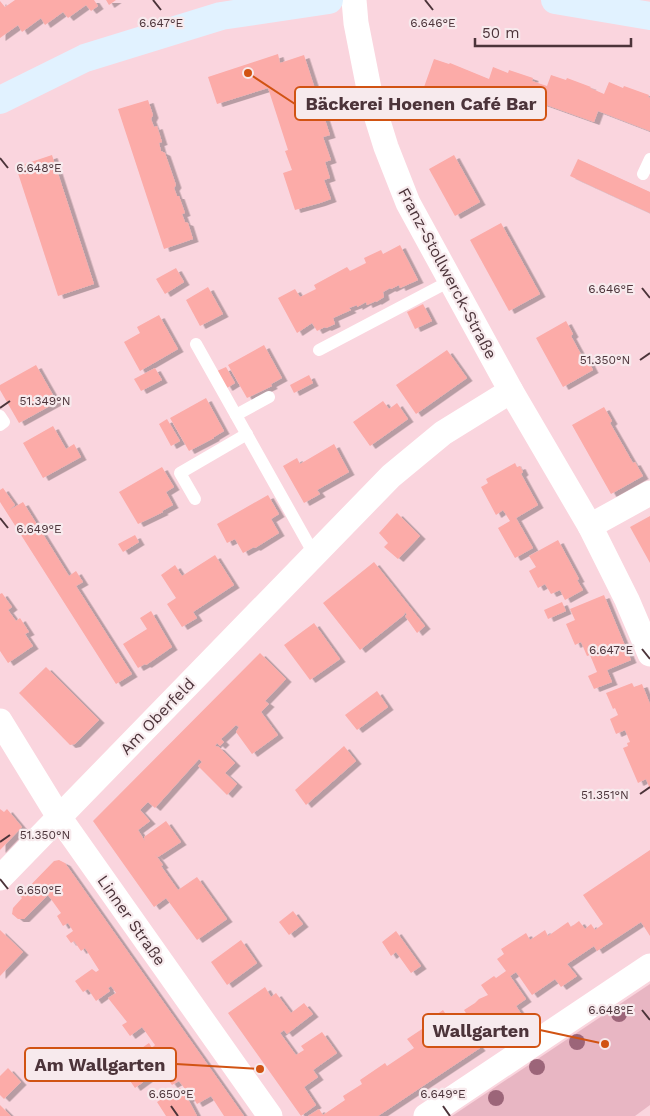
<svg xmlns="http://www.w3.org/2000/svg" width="650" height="1116" viewBox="0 0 650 1116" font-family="'Work Sans',sans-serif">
<defs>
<filter id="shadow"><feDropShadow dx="5.5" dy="3" stdDeviation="0" flood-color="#0004"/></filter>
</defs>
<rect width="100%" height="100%" fill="#fad5de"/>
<polygon fill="#e8b6c3" points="650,984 650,1105 635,1116 452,1116"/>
<g fill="#fcaba8" filter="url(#shadow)">
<polygon points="15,0 94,0 98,6 91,11 86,5 68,18 63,12 45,25 41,18 22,32 18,25 0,38 0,1 5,7"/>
<polygon points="106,0 116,0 109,5"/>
<polygon points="278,54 280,63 304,55 330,135 323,137 331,160 325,162 330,178 324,180 331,199 320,203 295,210 283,173 292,170 285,151 288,150 268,88 217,104 208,77"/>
<polygon points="434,59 449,64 450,63 489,79 493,67 508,73 509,70 533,78 532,81 547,86 551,75 566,80 567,78 591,87 590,88 604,94 609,82 623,88 624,86 649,95 648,97 650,98 650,131 598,111 594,122 541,103 536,115 483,95 478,107 424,87"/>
<polygon points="148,100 153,115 151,119 154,127 157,126 162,142 159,143 161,151 165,153 176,185 174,188 177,196 179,196 185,213 182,214 185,222 188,223 193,239 164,249 118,109"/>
<polygon points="52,155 94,284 58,296 16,167"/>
<polygon points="454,155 480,202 455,216 429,169"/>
<polygon points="578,159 650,192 650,213 570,176"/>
<polygon points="501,223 540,294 509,311 470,240"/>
<polygon points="400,245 418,280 400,288 399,285 391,289 390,288 383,292 384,297 376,302 376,301 367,305 366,302 357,307 357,305 349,308 351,310 333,318 335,324 326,328 325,327 317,331 312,323 297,333 278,298 295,289 300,297 316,289 314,285 347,267 350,271 366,263 364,258 381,250 383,254"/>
<polygon points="176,268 184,282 165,294 156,279"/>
<polygon points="208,287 223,314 200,326 186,300"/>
<polygon points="423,304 432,321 415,329 407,312"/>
<polygon points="159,315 178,349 140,371 124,342 140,333 137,327"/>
<polygon points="566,321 573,334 571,336 583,358 586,356 593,370 563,387 536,338"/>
<polygon points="264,345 282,378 271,384 272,386 247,398 228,365"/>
<polygon points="447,350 467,378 416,414 396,385"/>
<polygon points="36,365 57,402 19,423 0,390 0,385"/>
<polygon points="226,367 235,383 227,388 217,371"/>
<polygon points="155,368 162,380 141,391 134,379"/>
<polygon points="309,375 313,383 294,393 290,385"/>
<polygon points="206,398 224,431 214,437 214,438 189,451 170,418"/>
<polygon points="383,401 389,409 397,403 408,419 370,446 353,422"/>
<polygon points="604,407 612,421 610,423 633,463 635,462 643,476 611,494 572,425"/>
<polygon points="167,419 180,441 171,446 159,424"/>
<polygon points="53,426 66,449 74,444 81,457 43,478 23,443"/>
<polygon points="334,444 349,472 317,490 320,494 304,503 283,466 297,458 300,464"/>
<polygon points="515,463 517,467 520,466 523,472 521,474 538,505 516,518 533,548 515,558 498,528 510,521 503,510 496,515 481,487 488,483 486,479"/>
<polygon points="162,467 174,487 166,492 173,505 162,511 163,512 138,524 119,492"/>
<polygon points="3,488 15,505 8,511 23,502 69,576 76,571 83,582 76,586 132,674 116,684 0,502 0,490"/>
<polygon points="268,495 279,514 271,519 279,533 255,548 254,547 243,553 235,539 227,543 217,524"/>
<polygon points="397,513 420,536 398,559 384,547 388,543 379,533"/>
<polygon points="650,516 650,563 630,527"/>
<polygon points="135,535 139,542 123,552 118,544"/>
<polygon points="558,540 579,579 577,580 583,590 565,600 560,590 551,594 545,584 538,588 529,571 536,567 529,556"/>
<polygon points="215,555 234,585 193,612 197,618 182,627 167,604 176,598 161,575 175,565 182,576"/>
<polygon points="374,562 425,626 417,633 405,616 407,615 405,612 404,615 360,650 323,603"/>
<polygon points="2,593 12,607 8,610 16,621 20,618 29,632 25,634 33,646 8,663 0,651 0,594"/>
<polygon points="604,595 631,660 607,670 612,682 594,689 588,676 597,672 590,655 587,656 581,642 575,645 566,624 575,620 570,609"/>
<polygon points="562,602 566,611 548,619 544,610"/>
<polygon points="151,611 172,647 146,665 145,664 138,668 123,644 147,629 140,618"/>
<polygon points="314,623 340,659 310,680 284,645"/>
<polygon points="260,653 286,679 265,701 269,704 261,712 278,735 252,754 236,732 239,727 236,725 221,739 224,742 220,746 217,743 215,746 219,747 235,763 225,773 237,784 227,795 198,766 202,762 199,759 155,808 148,802 140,810 150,821 138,830 145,841 144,837 166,821 181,842 158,857 155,854 163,865 161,866 178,890 197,877 227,919 197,940 166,898 154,907 93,821"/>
<polygon points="46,667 99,720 75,744 70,745 19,693"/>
<polygon points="632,683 634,687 642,684 650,704 650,789 646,779 638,783 623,748 628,746 627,743 630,742 625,730 616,734 610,719 618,715 615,708 613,709 606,693"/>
<polygon points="377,691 388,707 357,730 345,715"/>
<polygon points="344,746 356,761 306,805 295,790"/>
<polygon points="0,809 4,812 7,809 22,827 0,850"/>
<polygon points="650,850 650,936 641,922 597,951 594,946 567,964 577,976 561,987 555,979 532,995 516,972 510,976 526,999 516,1006 524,1018 486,1044 464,1010 475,1003 479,999 488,995 481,985 494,976 496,978 506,971 497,959 504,954 501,949 526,933 530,940 545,930 548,936 568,922 571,927 579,921 585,929 591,924 595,930 603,924 583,895"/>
<polygon points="59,860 65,863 244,1116 224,1116 211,1096 197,1104 192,1096 188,1099 197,1116 166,1116 157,1102 180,1088 182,1091 185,1089 179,1081 172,1085 167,1078 174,1073 166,1062 156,1069 158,1071 135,1088 126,1075 130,1072 123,1061 149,1043 152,1048 155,1045 142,1027 130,1036 122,1025 127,1022 108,998 116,993 111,986 108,988 110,991 96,1001 88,989 83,992 75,981 92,969 96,972 99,970 85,948 81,951 74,941 71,943 66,936 73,931 68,923 63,926 57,916 61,913 48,895 24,919 18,919 12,914 13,908 22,898 20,896 54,861"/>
<polygon points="293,911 303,924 289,935 279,922"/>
<polygon points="0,930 23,952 0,976"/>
<polygon points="396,931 421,966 411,973 396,952 391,956 382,942"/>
<polygon points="241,940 257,963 227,985 211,962"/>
<polygon points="265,987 271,997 276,993 291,1013 304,1003 313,1014 287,1034 284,1030 280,1033 296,1055 304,1050 301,1046 322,1032 337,1053 313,1070 318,1077 304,1087 316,1105 301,1116 228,1013"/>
<polygon points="443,1010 461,1037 468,1032 480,1048 378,1116 308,1116 319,1109 323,1115 345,1100 343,1096 362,1084 360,1080 385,1063 387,1066 414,1048 407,1039 428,1025 426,1022"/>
<polygon points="8,1068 21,1082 4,1099 0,1095 0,1076"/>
<polygon points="0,1105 11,1116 0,1116"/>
</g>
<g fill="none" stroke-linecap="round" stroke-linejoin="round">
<g stroke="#fff" stroke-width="12">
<polyline points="643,174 650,159"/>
<polyline points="196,344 314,554"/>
<polyline points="319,350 450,281"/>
<polyline points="236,415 269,397"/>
<polyline points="0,416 4,422 0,425"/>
<polyline points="195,499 180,473 247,434"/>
</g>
<g stroke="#fff" stroke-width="25">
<polyline points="354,0 356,23 371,99 386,147 408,203 511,391 590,526 627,600 650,654"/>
<polyline points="590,526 650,493"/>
<polyline points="0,721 59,817 270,1116"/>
<polyline points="0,878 391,476 443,433 511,391"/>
<polyline points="426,1116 650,966"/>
</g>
<g stroke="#e1f2ff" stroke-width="28">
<polyline points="555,0 650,16"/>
<polyline points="0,100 85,58 221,16 329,0"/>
</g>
</g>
<g fill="#9c6579">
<circle cx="619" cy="1014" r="8"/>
<circle cx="577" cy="1042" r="8"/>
<circle cx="537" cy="1067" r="8"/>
<circle cx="496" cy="1098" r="8"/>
</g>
<path fill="none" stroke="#4c343a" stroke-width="2" d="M153,0L161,10M425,0L433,10M0,158L8,168M642,288L650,298M640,360L650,353M0,408L10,401M0,518L8,528M642,649L650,659M640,794L650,787M0,842L10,835M0,879L8,889M642,1010L650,1020M171,1106L178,1116M443,1106L450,1116"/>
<g text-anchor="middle" stroke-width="4.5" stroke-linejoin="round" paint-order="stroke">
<g font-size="16" fill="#4c343a" stroke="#f7eaed">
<text transform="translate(448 273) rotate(62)" y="6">Franz-Stollwerck-Straße</text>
<text transform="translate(157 716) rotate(-46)" y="6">Am Oberfeld</text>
<text transform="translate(132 920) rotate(55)" y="6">Linner Straße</text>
</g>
</g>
<g font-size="12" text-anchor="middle" fill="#4c343a" stroke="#f7eaed" stroke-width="4.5" stroke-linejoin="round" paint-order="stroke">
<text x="161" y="27">6.647°E</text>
<text x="433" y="27">6.646°E</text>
<text x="39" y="172">6.648°E</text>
<text x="611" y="293">6.646°E</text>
<text x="605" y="364">51.350°N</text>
<text x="45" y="405">51.349°N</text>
<text x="39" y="533">6.649°E</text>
<text x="611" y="654">6.647°E</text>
<text x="605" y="799">51.351°N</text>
<text x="45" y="839">51.350°N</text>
<text x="39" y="894">6.650°E</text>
<text x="611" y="1014">6.648°E</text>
<text x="171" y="1098">6.650°E</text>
<text x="443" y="1098">6.649°E</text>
</g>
<path fill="none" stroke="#d15313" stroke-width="2" d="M248 73L295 104M605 1044L540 1030M260 1069L176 1064"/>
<g fill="#d15313" stroke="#f7eaed" stroke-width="2">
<circle cx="248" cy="73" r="5"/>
<circle cx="605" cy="1044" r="5"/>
<circle cx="260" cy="1069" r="5"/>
</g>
<g fill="#f7eaed" stroke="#d15313" stroke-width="2">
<rect x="295" y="87" width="251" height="33" rx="5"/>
<rect x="423" y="1014" width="117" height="33" rx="5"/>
<rect x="25" y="1048" width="151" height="33" rx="5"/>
</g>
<g font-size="18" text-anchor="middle" font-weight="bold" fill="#4c343a">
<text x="421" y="110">Bäckerei Hoenen Café Bar</text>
<text x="481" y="1037">Wallgarten</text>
<text x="100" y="1071">Am Wallgarten</text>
</g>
<path d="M475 38v8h156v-8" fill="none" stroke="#4c343a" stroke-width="2.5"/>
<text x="482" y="38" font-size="15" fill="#4c343a" stroke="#f7eaed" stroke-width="4" paint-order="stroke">50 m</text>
</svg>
